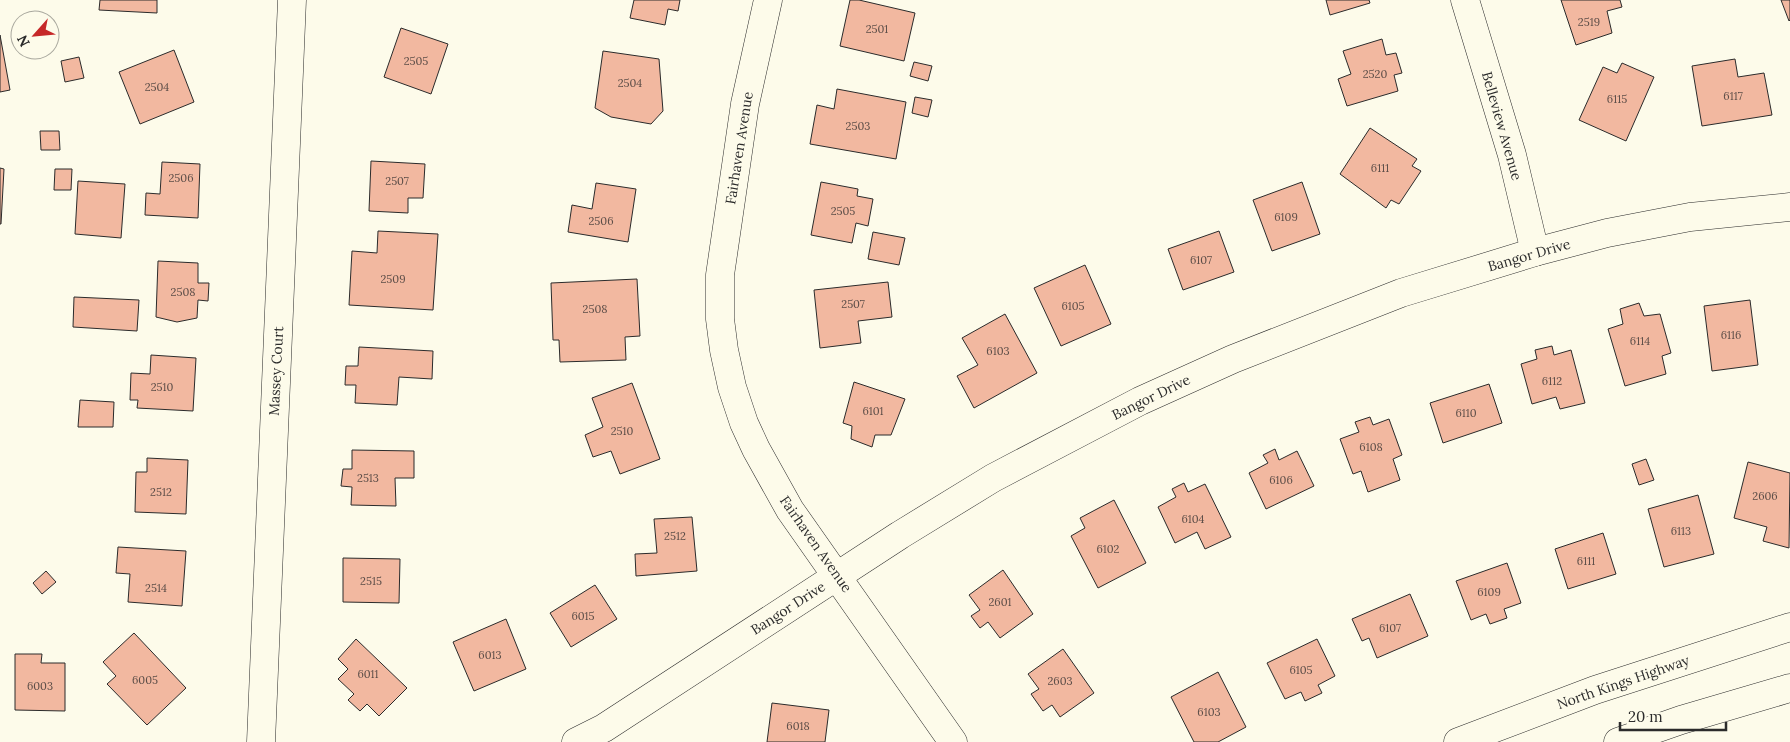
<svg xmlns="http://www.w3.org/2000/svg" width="1790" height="742" viewBox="0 0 1790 742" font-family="Lora,serif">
<rect width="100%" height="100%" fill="#fdfbea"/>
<g fill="#f2b8a0" stroke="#2b2b2b">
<polygon points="100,0 157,0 157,13 99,10"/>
<polygon points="634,0 680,0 678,11 668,9 665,25 630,18"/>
<polygon points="850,0 859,0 915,13 904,61 840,46"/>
<polygon points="1326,0 1369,0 1370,3 1330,15"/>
<polygon points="1561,0 1620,0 1622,7 1607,11 1612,33 1576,45"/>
<polygon points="1781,0 1790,0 1790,20 1789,21"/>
<polygon points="401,28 448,44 431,94 384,77"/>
<polygon points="0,35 10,90 0,92"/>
<polygon points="1382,39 1386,55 1396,53 1402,73 1394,75 1398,91 1347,106 1338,79 1351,74 1343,51"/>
<polygon points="174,50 194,102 140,124 119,72"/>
<polygon points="603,51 659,59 663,111 651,124 611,117 595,108"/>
<polygon points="79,57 84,78 65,82 61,61"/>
<polygon points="1735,59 1738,77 1764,73 1772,115 1702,126 1692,66"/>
<polygon points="914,62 932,66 928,81 910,76"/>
<polygon points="1622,63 1654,77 1626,141 1579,120 1603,67 1617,73"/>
<polygon points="837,89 906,102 896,159 810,144 817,105 834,109"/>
<polygon points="915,97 932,100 928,117 912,113"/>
<polygon points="1370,128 1417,159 1412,166 1421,171 1399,204 1391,200 1386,208 1340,174"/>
<polygon points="40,131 59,131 60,150 41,150"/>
<polygon points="371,161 425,164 423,198 408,198 408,213 369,211"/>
<polygon points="162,162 200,164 198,218 145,215 146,193 160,194"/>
<polygon points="0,168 4,169 1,224 0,224"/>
<polygon points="55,169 72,169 71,190 54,190"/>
<polygon points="78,181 125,184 121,238 75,234"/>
<polygon points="821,182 858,189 857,196 873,199 868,226 856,223 852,243 811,235"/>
<polygon points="1302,182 1320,234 1272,251 1253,200"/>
<polygon points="596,183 636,189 628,242 568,232 572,205 592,209"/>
<polygon points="378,231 438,234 433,310 349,305 352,251 377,253"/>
<polygon points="1219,231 1234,272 1183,290 1168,249"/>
<polygon points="873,232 905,238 899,265 868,259"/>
<polygon points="158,261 198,263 198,283 209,283 208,301 198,300 197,318 177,322 156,317"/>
<polygon points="1085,265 1111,324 1061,346 1034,288"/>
<polygon points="637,279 640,336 625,337 626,360 560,362 559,340 553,340 551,283"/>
<polygon points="888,282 892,317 858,321 861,343 820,348 814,290"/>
<polygon points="74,297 139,300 137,331 73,327"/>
<polygon points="1750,300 1758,365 1712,371 1704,306"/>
<polygon points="1639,303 1644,316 1660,314 1671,353 1662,356 1666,374 1625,386 1608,329 1623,324 1620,309"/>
<polygon points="1005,314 1037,373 974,408 957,376 978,365 962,338"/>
<polygon points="1552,346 1554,355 1571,350 1585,403 1560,409 1556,397 1532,404 1521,364 1537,359 1535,350"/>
<polygon points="359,347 433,351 432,379 399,377 397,405 355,403 356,385 345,385 346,366 358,366"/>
<polygon points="151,355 196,358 193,411 137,408 138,400 130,400 131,373 150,374"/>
<polygon points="854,382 905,399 891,435 875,435 872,447 851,439 852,426 843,423"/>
<polygon points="632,383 660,459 620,474 611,451 593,457 585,435 603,427 592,398"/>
<polygon points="1489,384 1502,423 1443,443 1430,403"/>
<polygon points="80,400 114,402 113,427 78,427"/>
<polygon points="1370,417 1373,425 1389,419 1402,455 1393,459 1400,480 1368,492 1361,471 1353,474 1340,439 1359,432 1355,422"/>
<polygon points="1275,449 1279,460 1297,451 1314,486 1266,509 1249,473 1268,463 1263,455"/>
<polygon points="352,450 414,451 414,478 395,478 396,506 351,505 352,487 341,486 343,469 352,469"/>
<polygon points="147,458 188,460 186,514 135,512 136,472 147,472"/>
<polygon points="1646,459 1654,480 1639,485 1632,464"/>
<polygon points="1748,462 1790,473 1789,548 1763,541 1767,527 1734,518"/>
<polygon points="1184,483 1188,492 1205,484 1231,537 1205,549 1197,532 1175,543 1158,507 1176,497 1172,489"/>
<polygon points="1698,495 1714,554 1664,567 1648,509"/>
<polygon points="1114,500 1146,563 1098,588 1071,536 1085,528 1080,518"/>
<polygon points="692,517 697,571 636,576 635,554 657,553 654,519"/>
<polygon points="1603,533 1616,574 1568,589 1555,549"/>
<polygon points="118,547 186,551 182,606 128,602 130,574 116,573"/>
<polygon points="343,558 400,559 399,603 343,602"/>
<polygon points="1507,563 1521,603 1504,609 1507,618 1490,624 1486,614 1471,620 1456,581"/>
<polygon points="1003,570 1033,614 1000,638 988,622 980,628 971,616 980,610 969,595"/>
<polygon points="46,571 56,582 42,594 33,583"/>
<polygon points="595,585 617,619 571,647 550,613"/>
<polygon points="1410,594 1428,636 1377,658 1369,638 1362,641 1352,619"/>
<polygon points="506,619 526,669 474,691 453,642"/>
<polygon points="134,633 186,688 147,725 107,684 116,676 103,662"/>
<polygon points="356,639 407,688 379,716 367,704 360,711 348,700 354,694 338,679 348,669 338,659"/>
<polygon points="1317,639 1335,676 1318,685 1322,693 1305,701 1301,692 1285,699 1267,663"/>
<polygon points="1063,649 1094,693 1060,717 1052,705 1043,711 1031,694 1039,689 1028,674"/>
<polygon points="15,654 42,654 41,663 65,663 65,711 15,710"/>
<polygon points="1218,672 1246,727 1218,742 1194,742 1171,697"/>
<polygon points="772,703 829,710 825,742 767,742"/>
</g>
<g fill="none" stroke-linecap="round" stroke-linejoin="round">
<g stroke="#2b2b2b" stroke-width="29">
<g id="minor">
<polyline points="768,0 745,104 720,275 720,319 724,350 732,387 744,423 756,449 790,510 953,742"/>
<polyline points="1465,0 1512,155 1535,252"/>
<polyline points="261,742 292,0"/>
<polyline points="576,742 604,728 900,535 993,478 1140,401 1233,359 1401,293 1535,252 1607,233 1690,217 1790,207"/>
</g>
</g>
<g stroke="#2b2b2b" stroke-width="29">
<g id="major">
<polyline points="1458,742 1595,690 1790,627"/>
<polyline points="1618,742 1681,720 1790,688"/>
</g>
</g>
<use href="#minor" stroke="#fdfbea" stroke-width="28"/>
<use href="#major" stroke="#fdfbea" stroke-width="28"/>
</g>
<g text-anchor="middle" stroke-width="4" stroke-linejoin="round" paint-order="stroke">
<g font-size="11" fill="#5d4e48">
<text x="1589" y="26">2519</text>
<text x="877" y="33">2501</text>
<text x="416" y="65">2505</text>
<text x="1375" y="78">2520</text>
<text x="630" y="87">2504</text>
<text x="157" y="91">2504</text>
<text x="1733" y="100">6117</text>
<text x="1617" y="103">6115</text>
<text x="858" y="130">2503</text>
<text x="1380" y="172">6111</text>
<text x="181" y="182">2506</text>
<text x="397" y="185">2507</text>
<text x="843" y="215">2505</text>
<text x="1286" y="221">6109</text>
<text x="601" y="225">2506</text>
<text x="1201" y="264">6107</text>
<text x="393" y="283">2509</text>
<text x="183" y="296">2508</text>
<text x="853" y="308">2507</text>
<text x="1073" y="310">6105</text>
<text x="595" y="313">2508</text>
<text x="1731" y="339">6116</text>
<text x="1640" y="345">6114</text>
<text x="998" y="355">6103</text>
<text x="1552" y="385">6112</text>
<text x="162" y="391">2510</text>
<text x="873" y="415">6101</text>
<text x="1466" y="417">6110</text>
<text x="622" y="435">2510</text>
<text x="1371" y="451">6108</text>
<text x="368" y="482">2513</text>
<text x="1281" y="484">6106</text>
<text x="161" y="496">2512</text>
<text x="1765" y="500">2606</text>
<text x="1193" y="523">6104</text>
<text x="1681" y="535">6113</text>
<text x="675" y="540">2512</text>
<text x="1108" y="553">6102</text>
<text x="1586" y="565">6111</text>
<text x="371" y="585">2515</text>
<text x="156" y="592">2514</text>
<text x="1489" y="596">6109</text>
<text x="1000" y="606">2601</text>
<text x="583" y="620">6015</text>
<text x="1390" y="632">6107</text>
<text x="490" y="659">6013</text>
<text x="1301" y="674">6105</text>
<text x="368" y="678">6011</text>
<text x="145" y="684">6005</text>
<text x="1060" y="685">2603</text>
<text x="40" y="690">6003</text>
<text x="1209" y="716">6103</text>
<text x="798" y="730">6018</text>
</g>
<g font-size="14" fill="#2b2b2b" stroke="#fdfbea">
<text transform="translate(1502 126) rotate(74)" y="5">Belleview Avenue</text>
<text transform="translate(739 148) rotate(-81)" y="5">Fairhaven Avenue</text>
<text transform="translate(1529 255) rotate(-16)" y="5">Bangor Drive</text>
<text transform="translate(276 371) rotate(-87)" y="5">Massey Court</text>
<text transform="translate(1151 397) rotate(-26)" y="5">Bangor Drive</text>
<text transform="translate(816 544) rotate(55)" y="5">Fairhaven Avenue</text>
<text transform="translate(788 608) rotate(-33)" y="5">Bangor Drive</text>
<text transform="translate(1623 682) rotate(-19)" y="5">North Kings Highway</text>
</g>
</g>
<g transform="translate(35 35) rotate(243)"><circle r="24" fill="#fdfbea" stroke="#a9a89e"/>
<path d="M0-4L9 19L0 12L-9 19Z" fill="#c62828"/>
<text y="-8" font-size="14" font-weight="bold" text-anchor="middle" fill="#2b2b2b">N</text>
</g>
<path d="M1620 722v8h106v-8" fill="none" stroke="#2b2b2b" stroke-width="2.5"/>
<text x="1628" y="722" font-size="15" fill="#2b2b2b" stroke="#fdfbea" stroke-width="4" paint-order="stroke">20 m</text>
</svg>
